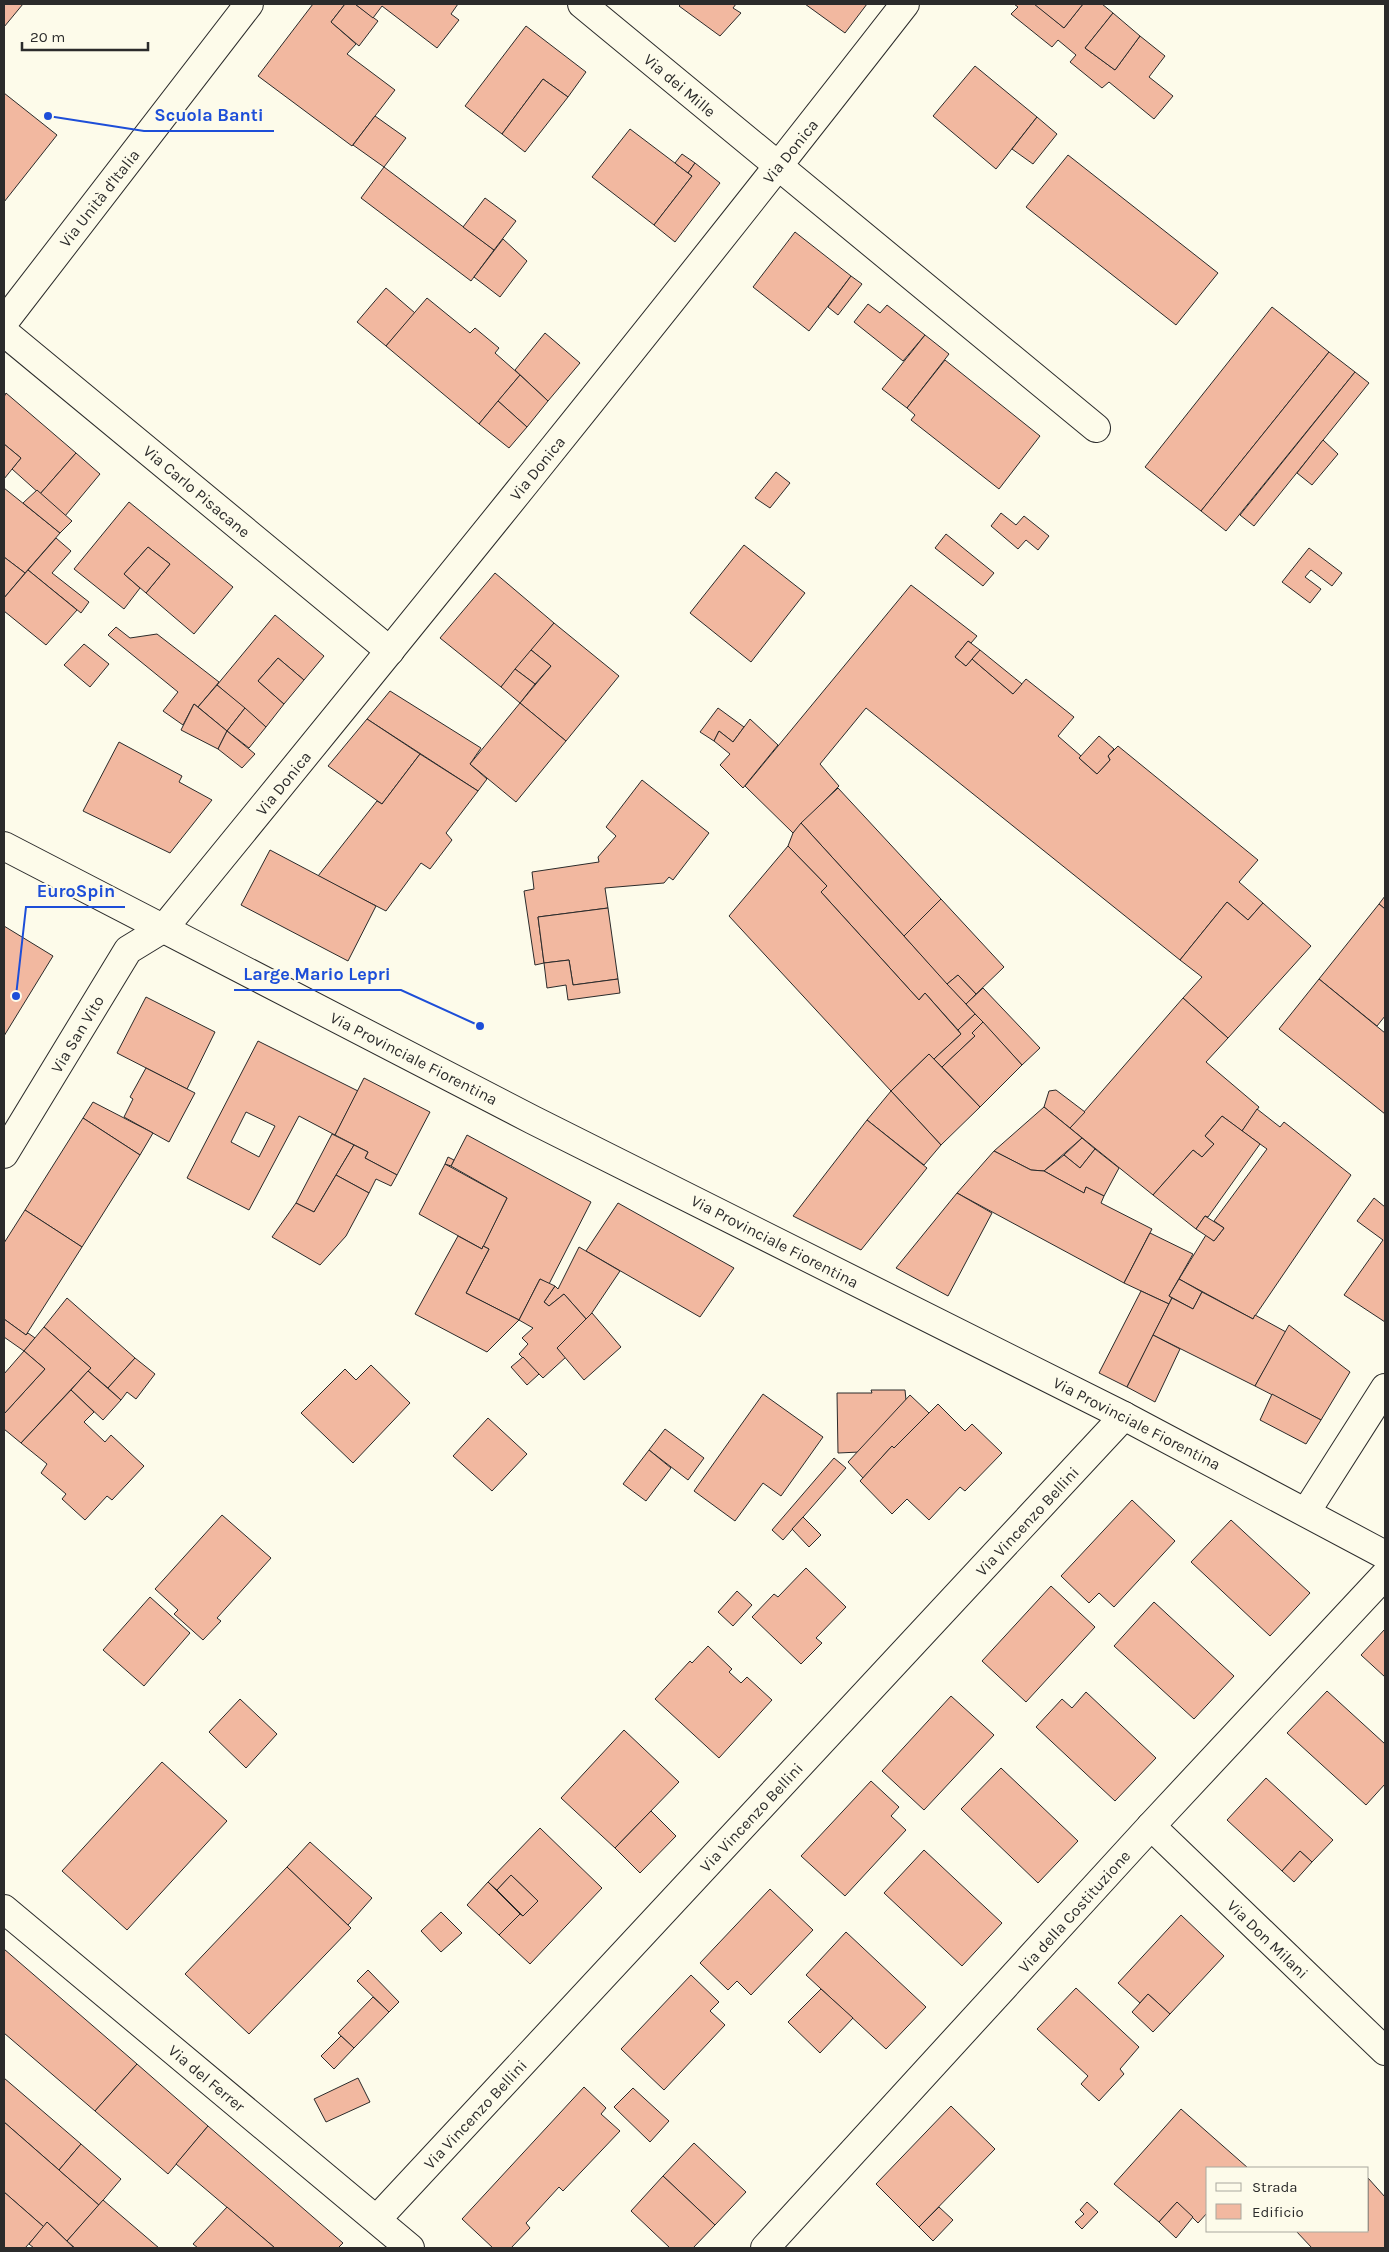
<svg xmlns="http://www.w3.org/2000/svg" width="1389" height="2252" viewBox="0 0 1389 2252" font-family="Karla,sans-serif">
<rect width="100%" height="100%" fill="#fdfbea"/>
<g fill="#f2b8a0" stroke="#2b2b2b" fill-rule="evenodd">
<polygon points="4,4 23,4 4,27"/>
<polygon points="313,4 345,4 331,22 356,44 347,54 395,90 352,146 258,76"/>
<polygon points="345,4 355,4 378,21 359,46 331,22"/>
<polygon points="355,4 458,4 451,14 459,20 437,48 382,6 373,18"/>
<polygon points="681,4 736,4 733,8 741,13 720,36 679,6"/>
<polygon points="805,4 867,4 845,33"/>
<polygon points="1014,4 1035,4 1064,28 1083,4 1102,4 1113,13 1085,48 1115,70 1140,36 1165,56 1149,77 1173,96 1154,119 1109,82 1102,88 1070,62 1076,55 1058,40 1052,47 1011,14 1018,7"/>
<polygon points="1034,4 1083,4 1064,28"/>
<polygon points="1113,13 1140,36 1115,70 1085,48"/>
<polygon points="526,26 586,72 568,97 543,79 502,134 465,106"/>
<polygon points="975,66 1037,117 996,169 933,116"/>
<polygon points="543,79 568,97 525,152 502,134"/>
<polygon points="4,93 57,135 4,202"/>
<polygon points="375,116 406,138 384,167 353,145"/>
<polygon points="1037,117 1057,134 1033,164 1012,149"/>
<polygon points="630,129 692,176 654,225 592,177"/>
<polygon points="682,154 695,163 688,173 675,163"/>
<polygon points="1068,155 1218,273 1176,325 1026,207"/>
<polygon points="695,163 720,183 675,242 654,225 692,176 688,173"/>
<polygon points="384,167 494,250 471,281 361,198"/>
<polygon points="485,198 516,221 494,250 463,227"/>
<polygon points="795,232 851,276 809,331 753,287"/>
<polygon points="503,239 527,261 500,297 474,277"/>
<polygon points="851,276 862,284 838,315 828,307"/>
<polygon points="386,288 415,313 386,346 357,322"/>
<polygon points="427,298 470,333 475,328 499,348 495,353 520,375 479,424 386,346"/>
<polygon points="868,304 880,313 887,305 925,335 903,361 854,322"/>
<polygon points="1272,307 1329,352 1201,511 1145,467"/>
<polygon points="545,333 580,363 548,401 515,370"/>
<polygon points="925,335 949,354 907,408 882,389"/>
<polygon points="1329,352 1355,372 1226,531 1201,511"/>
<polygon points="945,360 1040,436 999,489 911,420 915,415 907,408"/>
<polygon points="1355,372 1369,383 1254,526 1240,515"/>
<polygon points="520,375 548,401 527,427 498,401"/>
<polygon points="6,393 76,453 40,494 12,469 21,458 4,444 4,397"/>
<polygon points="498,401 527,427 509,448 479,424"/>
<polygon points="1323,440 1338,454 1312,485 1297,473"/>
<polygon points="4,444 21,458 4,479"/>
<polygon points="76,453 100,474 65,516 40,494"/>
<polygon points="776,472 790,483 770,508 755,498"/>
<polygon points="4,488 60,533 25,573 4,557"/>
<polygon points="37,490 72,521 60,533 23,503"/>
<polygon points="129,502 233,587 194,634 146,593 170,564 148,547 124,574 140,588 124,609 74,569"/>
<polygon points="1001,513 1016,525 1024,516 1049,536 1038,550 1026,540 1018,549 991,526"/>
<polygon points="946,534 994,573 983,586 935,548"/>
<polygon points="56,538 71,551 52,573 89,602 81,613 28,570"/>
<polygon points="744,545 805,593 751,662 690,613"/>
<polygon points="148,547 170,564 146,593 124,574"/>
<polygon points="1309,548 1342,573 1332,586 1311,570 1305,577 1321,589 1310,603 1282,582"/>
<polygon points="4,557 25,573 4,598"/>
<polygon points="28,570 77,610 46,645 4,611 4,598"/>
<polygon points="495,573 554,623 501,687 440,638"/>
<polygon points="911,585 977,636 971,643 968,641 955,657 966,666 972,659 1013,694 1026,679 1074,717 1058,736 1081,756 1079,758 1097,774 1110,760 1108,756 1118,746 1258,860 1239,882 1263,903 1248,920 1227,902 1180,960 866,708 820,764 839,786 793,833 745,786"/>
<polygon points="275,615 324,656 304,680 278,658 258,681 284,704 266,727 217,685"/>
<polygon points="554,623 619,676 566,741 520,703 551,666 531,650"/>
<polygon points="116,627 130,638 157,634 219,682 198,707 194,704 183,725 163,711 178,692 108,635"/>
<polygon points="968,641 980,650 966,666 955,657"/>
<polygon points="84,644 109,664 90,687 64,665"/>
<polygon points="531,650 551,666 535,684 515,669"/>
<polygon points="980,650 1022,684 1013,694 972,659"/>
<polygon points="278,658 304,680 284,704 258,681"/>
<polygon points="515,669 535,684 520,703 501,687"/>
<polygon points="217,685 245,708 227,731 198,707"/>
<polygon points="390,691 481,748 470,764 487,779 478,791 367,719"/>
<polygon points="520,703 566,741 516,802 470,764"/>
<polygon points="194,704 227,731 218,749 181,730"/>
<polygon points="245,708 266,727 249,748 227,731"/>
<polygon points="718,708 744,727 733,742 719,731 714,741 700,732"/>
<polygon points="367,719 420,754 382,804 328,766"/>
<polygon points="750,719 778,745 743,788 720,765 730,754 714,741 719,731 733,742"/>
<polygon points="227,731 255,754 242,768 218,749"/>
<polygon points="1099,736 1114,749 1108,756 1110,760 1097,774 1079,758"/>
<polygon points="119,742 182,776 179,782 212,800 170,853 83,811"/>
<polygon points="420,754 478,791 446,833 452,840 430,869 421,863 386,911 318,876 377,801 382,804"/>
<polygon points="642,780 709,833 673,880 669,877 664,883 605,888 608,908 538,917 544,963 535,965 524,891 534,889 532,872 599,862 598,857 616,836 606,827"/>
<polygon points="838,788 941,899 904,936 801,823"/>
<polygon points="801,823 975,1014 958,1030 925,993 919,1000 821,892 827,886 788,846 793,833"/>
<polygon points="788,846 827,886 821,892 919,1000 925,993 961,1034 934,1059 929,1054 891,1091 729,916"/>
<polygon points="270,850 376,906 348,961 241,905"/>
<polygon points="1385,896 1385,909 1379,904"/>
<polygon points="941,899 1004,967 976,994 958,975 947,984 904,936"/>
<polygon points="1227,902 1248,920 1263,903 1311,946 1228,1038 1183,998 1202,977 1180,960"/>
<polygon points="1379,904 1385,909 1385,1016 1377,1026 1319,979"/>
<polygon points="608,908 618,979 573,985 569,960 544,963 538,917"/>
<polygon points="4,926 53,956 4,1036"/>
<polygon points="569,960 573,985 618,979 620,993 568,1000 566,985 547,988 544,963"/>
<polygon points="958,975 976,994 966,1004 947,984"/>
<polygon points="1319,979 1385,1033 1385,1114 1279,1029"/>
<polygon points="983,988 1040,1048 1022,1065 966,1004"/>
<polygon points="146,997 215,1032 187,1089 117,1053"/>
<polygon points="1183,998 1228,1038 1206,1062 1259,1107 1242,1131 1222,1116 1205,1136 1214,1144 1202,1157 1193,1150 1153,1195 1070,1128"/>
<polygon points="975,1014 983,1022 972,1033 975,1036 942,1067 934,1059 961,1034 958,1030"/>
<polygon points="983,1022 1022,1065 980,1107 942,1067 975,1036 972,1033"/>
<path d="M258,1041L358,1091L335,1135L299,1116L249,1210L187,1178ZM246,1112L275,1126L259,1157L231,1142Z"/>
<polygon points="929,1054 980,1107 941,1145 891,1091"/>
<polygon points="146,1068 195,1093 169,1142 124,1117 133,1099 130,1097"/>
<polygon points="364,1078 430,1112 397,1175 365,1158 368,1152 335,1135"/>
<polygon points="1056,1090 1085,1112 1070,1128 1044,1107 1049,1091"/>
<polygon points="891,1091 941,1145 924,1165 867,1120"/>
<polygon points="93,1102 153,1133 140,1155 83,1118"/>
<polygon points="1044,1107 1082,1138 1044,1171 1031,1170 994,1151"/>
<polygon points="1257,1109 1280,1127 1284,1122 1351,1175 1253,1319 1179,1279 1206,1235 1214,1241 1224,1228 1214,1221 1267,1149 1242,1131"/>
<polygon points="1222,1116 1260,1144 1208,1217 1205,1216 1196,1229 1153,1195 1193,1150 1202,1157 1214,1144 1205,1136"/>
<polygon points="83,1118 140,1155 82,1247 25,1210"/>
<polygon points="867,1120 927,1168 861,1250 793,1216"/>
<polygon points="332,1134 354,1145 314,1212 296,1203"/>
<polygon points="467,1135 591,1202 549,1284 540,1279 519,1320 466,1293 489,1249 483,1246 507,1198 451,1166"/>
<polygon points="1082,1138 1095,1149 1080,1168 1064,1155"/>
<polygon points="354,1145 368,1152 365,1158 397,1175 391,1186 376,1179 369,1193 336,1175"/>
<polygon points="1095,1149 1119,1168 1104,1196 1086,1187 1084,1193 1044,1171 1064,1155 1080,1168"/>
<polygon points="994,1151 1031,1170 1044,1171 1084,1193 1086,1187 1104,1196 1101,1203 1152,1229 1124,1283 957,1193"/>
<polygon points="448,1157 454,1160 451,1166 445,1164"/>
<polygon points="445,1164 507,1198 482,1249 419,1214"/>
<polygon points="336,1175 369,1193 346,1236 320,1265 272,1237 296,1203 314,1212"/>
<polygon points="957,1193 992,1213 948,1296 896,1268"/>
<polygon points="1374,1198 1385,1207 1385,1322 1344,1295 1383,1240 1357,1221"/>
<polygon points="618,1203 734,1268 700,1317 586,1251"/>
<polygon points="25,1210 82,1247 26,1335 4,1319 4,1243"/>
<polygon points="1205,1216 1224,1228 1214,1241 1196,1229"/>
<polygon points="1150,1233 1193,1254 1169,1296 1172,1298 1169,1304 1124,1283"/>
<polygon points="458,1236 482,1249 483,1246 489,1249 466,1293 519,1320 487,1352 415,1314"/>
<polygon points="579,1247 620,1271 587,1320 564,1294 549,1306 544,1302 555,1286 558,1289"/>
<polygon points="540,1279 555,1286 544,1302 549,1306 564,1294 587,1320 557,1348 566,1357 543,1378 519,1354 528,1344 522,1338 533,1328 519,1320"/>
<polygon points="1179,1279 1202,1292 1193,1309 1169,1296"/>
<polygon points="1141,1291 1169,1304 1127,1387 1099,1373"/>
<polygon points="1202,1292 1253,1319 1255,1315 1286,1332 1255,1386 1153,1335 1172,1298 1193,1309"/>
<polygon points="67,1298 135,1358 108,1388 88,1371 91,1368 44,1327"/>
<polygon points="592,1313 621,1347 584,1380 557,1348"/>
<polygon points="4,1319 26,1335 28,1333 35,1338 24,1351 4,1337"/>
<polygon points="1289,1325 1350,1372 1321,1420 1255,1386"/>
<polygon points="44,1327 91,1368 21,1443 4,1429 4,1414 45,1369 24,1351"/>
<polygon points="1153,1335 1180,1349 1155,1402 1127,1387"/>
<polygon points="24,1351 45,1369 4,1414 4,1374"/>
<polygon points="523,1357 539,1374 527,1385 511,1367"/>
<polygon points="135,1358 155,1374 136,1399 127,1392 121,1400 108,1388"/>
<polygon points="371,1365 410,1403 353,1463 301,1413 345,1369 356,1380"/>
<polygon points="88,1371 121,1400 103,1420 71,1390"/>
<polygon points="71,1390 94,1412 84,1422 105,1442 111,1435 144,1466 112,1500 107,1496 85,1520 62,1499 66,1494 41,1473 47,1464 21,1443"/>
<polygon points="871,1390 905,1390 906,1400 860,1452 838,1453 837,1393 872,1393"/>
<polygon points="763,1394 823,1437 781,1496 763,1483 735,1521 694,1491"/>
<polygon points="1272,1394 1321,1420 1306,1444 1260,1420"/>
<polygon points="910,1395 929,1413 894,1448 892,1446 863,1478 848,1462"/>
<polygon points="938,1404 965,1431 972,1424 1002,1453 965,1491 960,1487 929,1520 907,1499 892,1514 860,1481 892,1446 894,1448"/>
<polygon points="488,1418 527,1454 492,1491 453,1456"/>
<polygon points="665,1429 704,1458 688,1480 649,1450"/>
<polygon points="649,1450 671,1468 646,1501 623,1484"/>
<polygon points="834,1458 846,1468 783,1540 772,1530"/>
<polygon points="1132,1500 1175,1541 1114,1607 1099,1593 1089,1603 1061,1576"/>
<polygon points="222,1515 271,1558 217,1618 221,1621 203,1640 174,1614 178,1610 155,1589"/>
<polygon points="803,1517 821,1535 809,1547 792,1529"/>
<polygon points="1231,1520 1310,1593 1270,1636 1191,1562"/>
<polygon points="806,1568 846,1607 816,1638 822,1643 801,1664 752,1617 774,1594 778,1597"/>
<polygon points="1051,1586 1095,1627 1026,1702 982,1661"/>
<polygon points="737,1591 752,1605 733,1626 718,1612"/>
<polygon points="150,1597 190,1633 144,1686 103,1650"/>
<polygon points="1154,1602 1234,1676 1194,1719 1114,1646"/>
<polygon points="1385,1629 1385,1677 1361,1655"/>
<polygon points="708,1646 732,1669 729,1672 741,1683 747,1677 772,1700 719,1758 655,1699 690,1661 692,1663"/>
<polygon points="1327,1691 1385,1744 1385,1784 1366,1805 1287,1733"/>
<polygon points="1086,1692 1156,1758 1115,1801 1036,1727 1062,1699 1072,1708"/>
<polygon points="951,1696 994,1735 924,1810 882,1771"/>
<polygon points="240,1699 277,1734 246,1768 209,1732"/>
<polygon points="624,1730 679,1782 615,1848 561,1798"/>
<polygon points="162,1762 227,1821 127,1930 62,1871"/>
<polygon points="1001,1768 1078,1841 1038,1883 961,1809"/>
<polygon points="1266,1778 1333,1840 1312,1862 1300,1851 1282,1871 1227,1820"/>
<polygon points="871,1781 899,1807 891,1816 906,1830 845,1896 801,1856"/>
<polygon points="651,1811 676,1836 640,1873 615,1848"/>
<polygon points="540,1828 602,1888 530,1964 499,1935 520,1914 523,1916 538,1901 511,1875 497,1890 488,1882"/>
<polygon points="310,1842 372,1898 348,1925 287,1867"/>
<polygon points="924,1850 1002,1923 962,1966 884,1893"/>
<polygon points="1300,1851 1312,1862 1294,1882 1282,1871"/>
<polygon points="287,1867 351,1928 249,2034 185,1974"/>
<polygon points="511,1875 538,1901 523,1916 497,1890"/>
<polygon points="488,1882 520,1914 499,1935 467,1905"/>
<polygon points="770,1889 813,1930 751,1995 737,1981 728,1990 700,1963"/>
<polygon points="441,1912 462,1933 441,1952 421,1931"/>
<polygon points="1181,1915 1224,1956 1170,2014 1148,1994 1140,2003 1118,1983"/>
<polygon points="846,1932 926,2007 886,2049 806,1975"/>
<polygon points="4,1949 137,2064 95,2111 4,2033"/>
<polygon points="368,1970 399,2002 389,2012 357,1981"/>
<polygon points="691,1975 719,2002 710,2011 725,2025 664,2090 621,2049"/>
<polygon points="1076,1988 1139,2047 1120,2069 1124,2074 1099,2101 1081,2084 1088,2076 1037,2029"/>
<polygon points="821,1989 853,2018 820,2053 788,2022"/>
<polygon points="1148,1994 1170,2014 1153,2032 1132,2012"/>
<polygon points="373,1997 389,2012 354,2048 338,2033"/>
<polygon points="341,2036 354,2048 334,2069 321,2056"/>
<polygon points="137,2064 208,2126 168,2174 95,2111"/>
<polygon points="4,2078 81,2144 59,2170 4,2122"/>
<polygon points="358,2078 370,2102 326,2122 314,2099"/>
<polygon points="584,2087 606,2108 601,2114 620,2131 563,2191 559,2187 526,2223 530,2228 511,2248 493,2248 462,2219"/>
<polygon points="633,2088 669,2121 650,2142 614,2107"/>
<polygon points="951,2106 995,2149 919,2227 876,2184"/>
<polygon points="1181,2109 1248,2168 1208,2168 1208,2212 1198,2223 1177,2202 1159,2222 1114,2184"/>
<polygon points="4,2122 99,2205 67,2241 47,2222 44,2227 4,2192"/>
<polygon points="208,2126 343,2243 338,2248 275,2248 176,2164"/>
<polygon points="694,2143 746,2192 715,2225 663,2176"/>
<polygon points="81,2144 121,2179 99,2205 59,2170"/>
<polygon points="663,2176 715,2225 693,2248 670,2248 631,2211"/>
<polygon points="1368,2178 1385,2197 1385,2248 1312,2248 1296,2231 1368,2231"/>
<polygon points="4,2192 44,2227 25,2248 4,2248"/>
<polygon points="103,2200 159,2248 75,2248 67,2241"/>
<polygon points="1087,2202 1098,2212 1082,2229 1075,2222 1084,2214 1080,2210"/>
<polygon points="1177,2202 1193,2217 1176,2238 1159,2222"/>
<polygon points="227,2207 275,2248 198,2248 193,2244"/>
<polygon points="939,2207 953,2220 933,2241 919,2227"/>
<polygon points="47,2222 74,2248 34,2248 29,2244"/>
</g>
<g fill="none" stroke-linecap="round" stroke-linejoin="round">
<g stroke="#2b2b2b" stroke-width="30">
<g id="street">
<polyline points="582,4 1096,428"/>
<polyline points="4,322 249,4"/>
<polyline points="4,332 390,651"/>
<polyline points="4,1154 128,950 164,928"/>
<polyline points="1151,1826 1385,2051"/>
<polyline points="4,1909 410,2248"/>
<polyline points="377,2219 1124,1416"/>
<polyline points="765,2248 1151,1826 1385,1575"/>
</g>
</g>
<g stroke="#2b2b2b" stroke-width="30">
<g id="secondary">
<polyline points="4,846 533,1120 1124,1416 1385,1555"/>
<path d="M164,928C414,622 663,315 905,4"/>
<polyline points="1306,1512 1385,1388"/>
</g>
</g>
<use href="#street" stroke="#fdfbea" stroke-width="28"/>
<use href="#secondary" stroke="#fdfbea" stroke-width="28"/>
</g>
<g text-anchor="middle" stroke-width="4" stroke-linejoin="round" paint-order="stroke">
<g font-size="16" fill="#2b2b2b" stroke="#fdfbea">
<text transform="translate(680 85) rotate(40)" y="6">Via dei Mille</text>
<text transform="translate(790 151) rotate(-51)" y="6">Via Donica</text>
<text transform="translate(99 198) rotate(-52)" y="6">Via Unità d'Italia</text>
<text transform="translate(537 468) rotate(-51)" y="6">Via Donica</text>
<text transform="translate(197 491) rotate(40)" y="6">Via Carlo Pisacane</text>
<text transform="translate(283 783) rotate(-51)" y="6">Via Donica</text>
<text transform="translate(77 1034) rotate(-59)" y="6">Via San Vito</text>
<text transform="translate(414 1058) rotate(27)" y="6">Via Provinciale Fiorentina</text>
<text transform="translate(775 1241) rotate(27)" y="6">Via Provinciale Fiorentina</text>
<text transform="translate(1137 1423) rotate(27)" y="6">Via Provinciale Fiorentina</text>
<text transform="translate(1027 1521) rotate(-47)" y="6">Via Vincenzo Bellini</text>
<text transform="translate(751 1817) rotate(-47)" y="6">Via Vincenzo Bellini</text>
<text transform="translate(1074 1911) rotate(-48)" y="6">Via della Costituzione</text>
<text transform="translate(1268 1939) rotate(44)" y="6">Via Don Milani</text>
<text transform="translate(207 2078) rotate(40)" y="6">Via del Ferrer</text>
<text transform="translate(475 2114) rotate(-47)" y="6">Via Vincenzo Bellini</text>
</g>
</g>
<path fill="none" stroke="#1d4ed8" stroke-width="2" d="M48 116L144 131H274M16 996L26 907H125M480 1026L401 990H234"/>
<g fill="#1d4ed8" stroke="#fdfbea" stroke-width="2">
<circle cx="48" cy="116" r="5"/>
<circle cx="16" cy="996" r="5"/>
<circle cx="480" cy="1026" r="5"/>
</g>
<g font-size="18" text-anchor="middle" font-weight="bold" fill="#1d4ed8" stroke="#fdfbea" stroke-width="4" stroke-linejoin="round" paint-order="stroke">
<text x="209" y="121">Scuola Banti</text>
<text x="76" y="897">EuroSpin</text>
<text x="317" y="980">Large Mario Lepri</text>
</g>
<rect width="1389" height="2252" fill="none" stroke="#2b2b2b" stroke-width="10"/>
<rect x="1206" y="2167" width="162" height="65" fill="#fdfbea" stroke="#a9a89e"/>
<rect x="1216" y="2183" width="25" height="8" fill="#fdfbea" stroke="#a9a89e"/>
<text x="1252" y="2192" font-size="15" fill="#2b2b2b">Strada</text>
<rect x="1216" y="2204" width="25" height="15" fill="#f2b8a0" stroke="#a9a89e"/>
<text x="1252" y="2217" font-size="15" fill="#2b2b2b">Edificio</text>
<path d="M22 42v8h126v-8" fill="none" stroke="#2b2b2b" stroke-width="2.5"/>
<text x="30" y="42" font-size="15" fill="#2b2b2b" stroke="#fdfbea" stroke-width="4" paint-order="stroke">20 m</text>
</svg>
